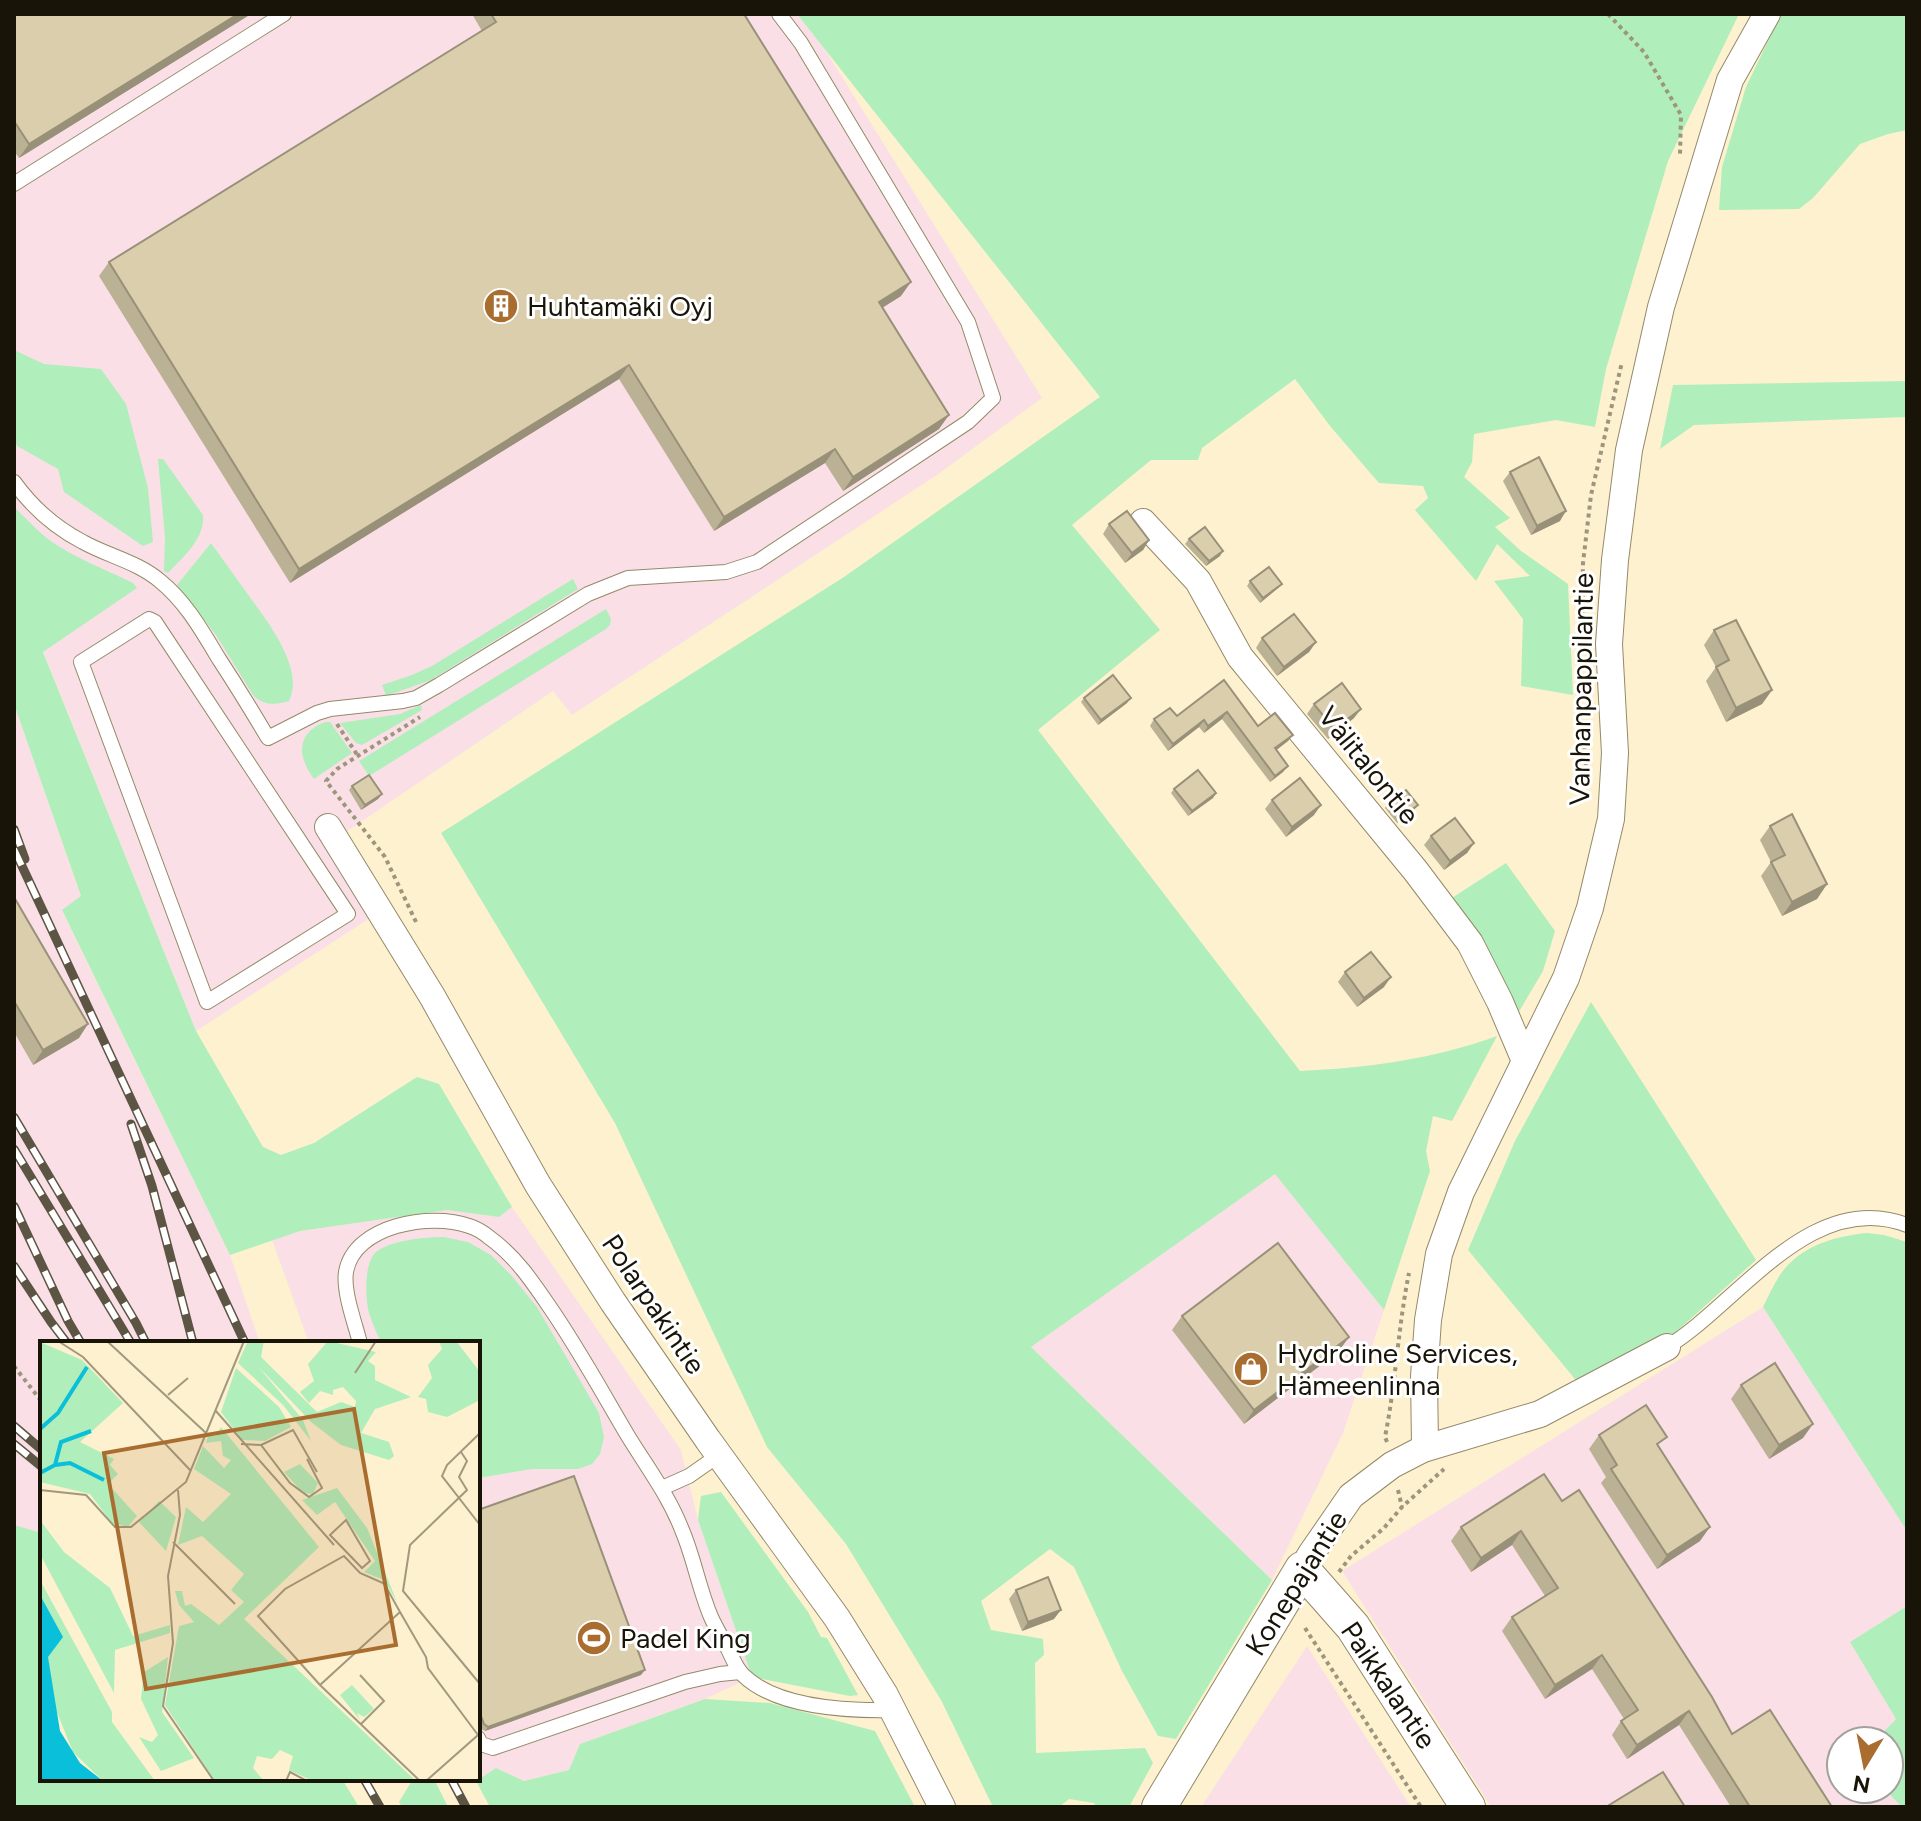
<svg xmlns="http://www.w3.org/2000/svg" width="1921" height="1821" viewBox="0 0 1921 1821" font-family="Figtree,sans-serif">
<rect width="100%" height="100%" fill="#fdf1cf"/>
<g fill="#fae0e6">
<polygon points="14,14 797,14 824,48 1042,398 937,475 572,715 553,691 327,845 370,918 196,1031 43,651 14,548"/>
<polygon points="14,704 81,897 62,911 230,1255 260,1343 42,1343 42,1533 14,1525"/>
<polygon points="1275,1173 1384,1310 1343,1433 1272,1580 1031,1347"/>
<polygon points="512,1207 681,1450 698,1520 752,1677 705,1699 580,1744 569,1770 524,1781 496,1768 476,1781 475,1779 478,1779 478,1343 309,1343 272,1240 300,1231 447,1210 499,1217"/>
<polygon points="1763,1307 1907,1531 1907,1606 1850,1642 1896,1719 1875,1741 1841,1741 1841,1789 1884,1789 1902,1807 1491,1807 1342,1571"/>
<polygon points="1307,1646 1411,1807 1201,1807"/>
</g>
<g fill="#b0eebc">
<path d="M797,14H1739L1668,161L1606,369L1595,427L1556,420L1474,434L1472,462L1464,477L1510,518L1495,527L1521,551L1568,584L1573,695L1521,686L1523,619L1494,581L1530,576L1497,544L1476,581L1415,510L1428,498L1423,486L1379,483L1330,426L1295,379L1202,448L1198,460H1151L1072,525L1160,630L1038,730L1300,1071C1367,1068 1434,1059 1497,1036L1452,1121L1433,1116L1426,1151L1430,1171L1384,1310L1275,1174L1031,1347L1272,1580L1176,1739L1158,1736L1122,1671L1074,1567L1050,1549L981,1601L991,1630L1043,1639L1044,1655L1035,1663L1036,1753L1145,1748L1153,1763L1129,1807H1096L1094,1803L1069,1799L1059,1807H993L941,1700L846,1544L767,1447L615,1123L441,833L844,577L1100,397Z"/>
<polygon points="1781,14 1907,14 1907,130 1888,134 1860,144 1813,198 1799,209 1719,210 1722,167 1746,87"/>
<polygon points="14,350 44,364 101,369 126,404 148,488 153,542 143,546 64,492 58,469 17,446 14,438"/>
<polygon points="1907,381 1907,417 1694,425 1660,449 1673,385"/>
<path d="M158,459H163L203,515C205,539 183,557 168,573L164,571L165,538Z"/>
<path d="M14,507C27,519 38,532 52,542C77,559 107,570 133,583L137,588L43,652L196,1031L263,1147L281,1155L314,1143L417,1077L439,1084L512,1207L499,1217L447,1210L300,1231L230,1255L62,910L81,896L14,704Z"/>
<path d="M211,543C222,558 233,574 244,589C263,616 306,667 289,701C275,705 264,706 253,695L216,635L177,585Z"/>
<polygon points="573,579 578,589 431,680 386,696 382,685 412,675 432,666"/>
<polygon points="606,609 611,619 610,625 606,629 369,776 359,761"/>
<polygon points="421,705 422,710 362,745 356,743 340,723 400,714"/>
<path d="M325,722H330L352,753L314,779C297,756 296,733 325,722Z"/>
<polygon points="1506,863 1555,931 1543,971 1514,1020 1444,903"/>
<polygon points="1591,1002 1756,1260 1666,1341 1580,1385 1468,1250 1515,1141"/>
<path d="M1867,1233L1884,1235L1907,1242V1531L1763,1307C1770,1293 1778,1274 1790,1263C1811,1243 1838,1236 1867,1233Z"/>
<path d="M444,1237L468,1242L491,1255L511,1275L537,1307L599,1413L604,1437L600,1454L592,1464L578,1469H532L478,1478V1343H381C377,1333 372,1323 369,1313C365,1299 364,1262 376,1252C391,1240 425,1237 444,1237Z"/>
<polygon points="721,1492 808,1612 821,1637 827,1638 858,1695 850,1696 752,1677 698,1520 701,1496"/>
<polygon points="14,1525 42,1533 42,1779 342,1779 359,1807 14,1807"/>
<polygon points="1907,1606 1907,1807 1902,1807 1884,1789 1889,1789 1889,1741 1875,1741 1896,1719 1850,1642"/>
<polygon points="705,1699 770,1703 875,1731 915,1807 490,1807 476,1781 496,1768 524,1781 569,1770 580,1744"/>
<polygon points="413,1779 434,1779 448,1807 402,1807 399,1802"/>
</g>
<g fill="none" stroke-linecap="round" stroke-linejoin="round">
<g stroke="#948969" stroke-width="16">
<g id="service">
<polyline points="14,184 284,14"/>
<path d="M14,482C32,507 56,528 83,542C108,556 138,562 160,581C186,602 202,631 219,659C236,685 252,711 268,738L317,713L330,709L403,701L416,698L439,685L588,594L628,578L726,572L757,562L968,422L993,398L968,322L801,43L779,14"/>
<polygon points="149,619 155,622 348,914 207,1002 81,662"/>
<path d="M360,1343C355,1323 343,1292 346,1272C354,1225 431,1212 469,1226C476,1228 484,1233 490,1238C515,1256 532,1281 549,1306C578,1348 602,1392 628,1436C647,1467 669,1496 682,1530C694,1558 699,1589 711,1617C716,1628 722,1638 728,1649C732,1657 736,1668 743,1675C777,1708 847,1711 893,1710"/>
<path d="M1667,1347C1738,1304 1811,1188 1907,1225"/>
<polyline points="662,1488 689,1476 719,1455"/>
<polyline points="478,1738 481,1744 493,1748 685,1682 720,1674 740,1672"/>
</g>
</g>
<g stroke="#948969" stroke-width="28">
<g id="minor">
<polyline points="1143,522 1198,581 1240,657 1415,870 1470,943 1500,1002 1525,1061"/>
<polyline points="328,827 432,996 538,1185 613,1302 708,1440 837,1618 885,1695 942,1807"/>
<polyline points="1423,1449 1425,1445 1424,1377 1428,1320 1439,1254 1461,1192 1566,978 1590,908 1611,819 1615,753 1609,644 1615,560 1629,450 1661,307 1730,80 1767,14"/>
<polyline points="1302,1569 1311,1554 1351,1496 1392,1465 1423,1449 1540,1414 1667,1347"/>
</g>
</g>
<g stroke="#948969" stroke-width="36">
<polyline id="tertiary" points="1159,1807 1302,1569 1353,1627 1468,1807"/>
</g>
<g stroke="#9d957c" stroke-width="4" stroke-dasharray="4 4" stroke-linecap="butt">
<polyline points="1608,14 1644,52 1681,115 1680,156"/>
<polyline points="337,724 358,756"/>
<polyline points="1587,781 1581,702 1583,563 1591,495 1622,362"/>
<polyline points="416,922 385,857 326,781 337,769 420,717"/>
<polyline points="14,1366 42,1402"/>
<path d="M1387,1442L1385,1437C1396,1382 1398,1327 1409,1273"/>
<polyline points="1398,1490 1402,1507"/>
<polyline points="1339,1572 1351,1556 1384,1528 1402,1507 1444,1469"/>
<polyline points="1305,1628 1421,1807"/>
</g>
<use href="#service" stroke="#fff" stroke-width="14"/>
<use href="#minor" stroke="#fff" stroke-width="26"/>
<use href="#tertiary" stroke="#fff" stroke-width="34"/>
<g stroke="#5c5543" stroke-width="9">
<g id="rail">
<polyline points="14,829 25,859"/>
<polyline points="14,849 245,1343"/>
<polyline points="14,1117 136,1323 146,1343"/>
<polyline points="131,1124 152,1186 193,1343"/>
<polyline points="14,1149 131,1343"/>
<polyline points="14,1206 68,1321 81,1343"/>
<polyline points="14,1266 51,1322 67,1343"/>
<polyline points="14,1426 42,1450"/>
<polyline points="14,1444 42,1467"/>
<polyline points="364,1779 380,1807"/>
<polyline points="451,1779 466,1807"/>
</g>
</g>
<use href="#rail" stroke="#fff" stroke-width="6" stroke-dasharray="18" stroke-linecap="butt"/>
</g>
<g fill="#bbb195">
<polygon points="14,14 251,14 19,158 14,151"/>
<polygon points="472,14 744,14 901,296 882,308 939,429 843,491 825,463 714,531 619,379 290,583 99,276 109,262 482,31"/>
<polygon points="1510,472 1560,521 1531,535 1503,481"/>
<polygon points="1109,524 1149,540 1143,550 1125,563 1103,534"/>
<polygon points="1189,539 1220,556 1206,566 1185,544"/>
<polygon points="1250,581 1282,584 1278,588 1260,603 1247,586"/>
<polygon points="1714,630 1772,690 1762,704 1726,722 1706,681 1716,667 1704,645"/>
<polygon points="1262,638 1316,642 1309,652 1277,676 1256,648"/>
<polygon points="1224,680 1258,726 1293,735 1288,741 1276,750 1283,772 1270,782 1222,719 1204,733 1199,727 1168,751 1150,726 1154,719 1177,716"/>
<polygon points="1084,698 1127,703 1098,725 1081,702"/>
<polygon points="1314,704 1354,718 1328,739 1307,714"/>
<polygon points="352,786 382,794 378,799 361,810 349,790"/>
<polygon points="1174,789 1216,793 1213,798 1188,816 1171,793"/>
<polygon points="1272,800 1314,815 1286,837 1265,809"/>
<polygon points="1388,803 1414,810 1397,823 1385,808"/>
<polygon points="1770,826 1827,884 1817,899 1782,916 1761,876 1771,862 1760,840"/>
<polygon points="1431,836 1474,843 1467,853 1444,870 1424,845"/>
<polygon points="14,897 79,1038 33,1065 14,1032"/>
<polygon points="1345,972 1384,987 1357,1007 1338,982"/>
<polygon points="1182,1316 1339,1351 1244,1424 1172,1330"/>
<polygon points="1741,1385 1803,1438 1769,1459 1731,1399"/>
<polygon points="1599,1435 1659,1448 1700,1541 1657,1569 1601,1483 1606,1477 1589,1449"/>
<polygon points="1562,1501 1732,1734 1832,1807 1731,1807 1679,1725 1627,1759 1612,1735 1621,1721 1624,1719 1592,1669 1545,1699 1502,1631 1512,1617 1545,1596 1512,1545 1471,1572 1451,1541 1461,1527"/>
<polygon points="478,1510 641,1675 485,1731 480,1728 478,1722"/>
<polygon points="1016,1590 1054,1619 1022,1631 1009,1599"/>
</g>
<g fill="#999079">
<polygon points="238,14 251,14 19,158 29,144"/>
<polygon points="911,282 901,296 869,316 879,302"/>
<polygon points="629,365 619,379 290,583 299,569"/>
<polygon points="949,415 939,429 843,491 853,477"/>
<polygon points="835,449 825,463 714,531 724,517"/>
<polygon points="1566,511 1560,521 1531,535 1537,526"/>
<polygon points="1149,540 1143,550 1125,563 1132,553"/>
<polygon points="1223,551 1220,556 1206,566 1209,561"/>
<polygon points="1282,584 1278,588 1260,603 1263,598"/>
<polygon points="1316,642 1309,652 1277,676 1284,667"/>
<polygon points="1772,690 1762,704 1726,722 1736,708"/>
<polygon points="1131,698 1127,703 1098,725 1101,720"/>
<polygon points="1361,709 1354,718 1328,739 1334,729"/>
<polygon points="1227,712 1222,719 1204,733 1208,726"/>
<polygon points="1204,720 1199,727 1168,751 1173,744"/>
<polygon points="1293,735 1288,741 1270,755 1275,748"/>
<polygon points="1288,766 1283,772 1270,782 1275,776"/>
<polygon points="1216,793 1213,798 1188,816 1192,811"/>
<polygon points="382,794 378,799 361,810 365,805"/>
<polygon points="1321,805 1314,815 1286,837 1292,827"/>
<polygon points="1418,805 1414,810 1397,823 1400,818"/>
<polygon points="1474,843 1467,853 1444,870 1450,861"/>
<polygon points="1827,884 1817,899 1782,916 1792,902"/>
<polygon points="1391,977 1384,987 1357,1007 1364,998"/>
<polygon points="88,1024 79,1038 33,1065 43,1050"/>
<polygon points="1349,1337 1339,1351 1244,1424 1254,1410"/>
<polygon points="1813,1424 1803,1438 1769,1459 1779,1445"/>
<polygon points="1710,1527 1700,1541 1657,1569 1667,1555"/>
<polygon points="1521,1531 1512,1545 1471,1572 1481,1558"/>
<polygon points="1061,1610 1054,1619 1022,1631 1028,1622"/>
<polygon points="1602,1655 1592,1669 1545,1699 1555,1685"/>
<polygon points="645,1670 641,1675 485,1731 488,1727"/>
<polygon points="1689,1711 1679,1725 1627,1759 1637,1745"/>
</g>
<g fill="#dacead" stroke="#999079" stroke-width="2">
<polygon points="14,14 238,14 29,144 14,121"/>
<polygon points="491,14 744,14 911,282 879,302 949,415 853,477 835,449 724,517 629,365 299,569 109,262 496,22"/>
<polygon points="1539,457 1566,511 1537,526 1510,472"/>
<polygon points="1127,511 1149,540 1132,553 1109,524"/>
<polygon points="1205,527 1223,551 1209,561 1189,539"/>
<polygon points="1269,567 1282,584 1263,598 1250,581"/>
<polygon points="1294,614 1316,642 1284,667 1262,638"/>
<polygon points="1736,620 1772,690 1736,708 1716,667 1729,660 1714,630"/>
<polygon points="1113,675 1131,698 1101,720 1084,698"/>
<polygon points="1224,680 1258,726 1275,713 1293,735 1275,748 1288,766 1275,776 1227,712 1208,726 1204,720 1173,744 1154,719 1170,708 1177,716"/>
<polygon points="1342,683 1361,709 1334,729 1314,704"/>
<polygon points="1198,770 1216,793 1192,811 1174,789"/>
<polygon points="369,775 382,794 365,805 352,786"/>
<polygon points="1300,778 1321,805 1292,827 1272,800"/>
<polygon points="1406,790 1418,805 1400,818 1388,803"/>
<polygon points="1792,814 1827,884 1792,902 1771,862 1785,855 1770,826"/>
<polygon points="1455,818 1474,843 1450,861 1431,836"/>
<polygon points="14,897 88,1024 43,1050 14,1001"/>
<polygon points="1371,952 1391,977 1364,998 1345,972"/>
<polygon points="1278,1243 1349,1337 1254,1410 1182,1316"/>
<polygon points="1775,1363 1813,1424 1779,1445 1741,1385"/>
<polygon points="1646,1405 1667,1437 1657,1444 1710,1527 1667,1555 1611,1469 1617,1465 1599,1435"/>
<polygon points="1544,1474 1562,1501 1579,1490 1712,1697 1732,1734 1770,1710 1832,1807 1750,1807 1689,1711 1637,1745 1621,1721 1638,1710 1602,1655 1555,1685 1512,1617 1558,1588 1521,1531 1481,1558 1461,1527"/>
<polygon points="574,1476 645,1670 488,1727 484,1724 478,1708 478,1510"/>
<polygon points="1048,1577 1061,1610 1028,1622 1016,1590"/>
<polygon points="1663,1772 1685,1807 1606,1807"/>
</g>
<defs>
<g id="building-disc" transform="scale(1.8)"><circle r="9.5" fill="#a96d30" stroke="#fff"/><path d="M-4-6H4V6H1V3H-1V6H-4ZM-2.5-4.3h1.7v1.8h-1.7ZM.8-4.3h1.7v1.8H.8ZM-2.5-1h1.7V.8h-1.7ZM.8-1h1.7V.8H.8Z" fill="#fff"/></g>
<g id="shop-disc" transform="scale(1.8)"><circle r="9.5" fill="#a96d30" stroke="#fff"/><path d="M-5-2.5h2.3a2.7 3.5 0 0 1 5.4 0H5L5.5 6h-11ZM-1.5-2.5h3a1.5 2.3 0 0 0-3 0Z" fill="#fff"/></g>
<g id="stadium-disc" transform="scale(1.8)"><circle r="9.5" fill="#a96d30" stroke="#fff"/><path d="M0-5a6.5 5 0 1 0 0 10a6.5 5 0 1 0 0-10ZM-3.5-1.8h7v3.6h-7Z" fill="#fff"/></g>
</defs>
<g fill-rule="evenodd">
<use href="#building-disc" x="501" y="306"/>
<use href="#shop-disc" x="1251" y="1369"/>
<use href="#stadium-disc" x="594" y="1638"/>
</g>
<g text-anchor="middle" stroke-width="6" stroke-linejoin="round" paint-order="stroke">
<g font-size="28" fill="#181408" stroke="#fff" text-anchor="start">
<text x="527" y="316">Huhtamäki Oyj</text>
<text x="1277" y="1363">Hydroline Services,<tspan x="1277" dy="32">Hämeenlinna</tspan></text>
<text x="620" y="1648">Padel King</text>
</g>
<g font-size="28" fill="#181408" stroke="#fff">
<text transform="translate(1581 689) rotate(-89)" y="10">Vanhanpappilantie</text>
<text transform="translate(1369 765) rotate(51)" y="10">Välitalontie</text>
<text transform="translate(654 1304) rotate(56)" y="10">Polarpakintie</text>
<text transform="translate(1296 1583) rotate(-58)" y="10">Konepajantie</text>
<text transform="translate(1389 1685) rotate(56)" y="10">Paikkalantie</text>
</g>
</g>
<g transform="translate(40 1341)">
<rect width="440" height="440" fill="#fdf1cf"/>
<path d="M208,0H224L221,16L277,71L301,61L315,66L316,60L303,46L293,49V54L280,50L269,62L260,51L274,40L268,23L288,0L336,11L328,20L335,25V39L371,56L335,68L321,92L349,101L354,115L349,119L301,104L271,81L217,24L263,79L271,100L243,64L198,22ZM399,0H416L440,31V59L407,76L388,71L386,58L378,56L392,37L388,24L402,8ZM0,1L42,19L83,62L40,101L74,118L70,124L78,133L68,143L97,175L88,186L72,182L50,153L0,141ZM196,27L239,66L251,86L225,100L202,99L181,71ZM181,86L279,206L204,278L376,440H273L249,429L253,415L240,409L232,418L217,415L213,427L224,440H175L125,364L139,285L154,281L139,264L135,250H142L145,265L151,263L179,284L204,261L191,249L204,233L162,195L138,204L146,166L163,181L191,153L154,128L163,105L184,127L191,119L183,115L181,100L166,102L169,91L176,95ZM260,123L278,142L273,153L263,152L244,131ZM297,147L327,187L357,261L344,239L324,231L335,220L295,161L277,174L262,159ZM119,160L136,176L126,210L99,181ZM0,179L24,211L70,247L93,295L130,284V292L75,309L74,352L0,213ZM0,239L72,371V381L115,440H63L33,411L12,359ZM128,316L122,371L154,417L121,430L99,396L112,401L118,394L101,358L104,331ZM312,344L334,368L324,376L317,372L320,379L300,354Z" fill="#b0eebc"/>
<path d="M0,254L23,296L8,316L20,390L40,422L63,440H0Z" fill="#09bfd9"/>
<path fill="none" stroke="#09bfd9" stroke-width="4" d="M0,88L18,72L47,26M15,124L30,122L64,139M0,132L15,124L21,101L51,90"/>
<path fill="none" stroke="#a1997f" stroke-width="2" d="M18,0L43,16L151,130M67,0L166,92M315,32L336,0M128,54L148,37M175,69L294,204M440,92L407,124L402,135L440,184M201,103L221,104L250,142L269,156L282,147L267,118M221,104L253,89L277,131M421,111L427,120L419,136L427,149L370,204L363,250L440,343M0,149L46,154L75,186H91L146,141L204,0M138,149L140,174L128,235L133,302L123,365L174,440M306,179L330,220L322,227L290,194ZM133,201L195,263M360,271L280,344L218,275L245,248L304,215L320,232L343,242L345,244L360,271L386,316L388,327L438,394L386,440M320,334L344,360L321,383M280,344L380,440M246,440L250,431L267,440"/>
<path fill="#a96d30" fill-opacity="0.15" stroke="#a96d30" stroke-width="4" d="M314,68L356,304L106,348L64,112Z"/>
<rect width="440" height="440" fill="none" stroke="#181408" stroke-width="4"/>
</g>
<rect width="1921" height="1821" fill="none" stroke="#181408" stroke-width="32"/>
<g transform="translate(1865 1765) rotate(190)"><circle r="38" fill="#ffffff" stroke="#a3a19c" stroke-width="2"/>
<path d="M0-6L14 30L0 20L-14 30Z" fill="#a96d30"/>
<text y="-12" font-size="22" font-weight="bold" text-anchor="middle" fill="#181408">N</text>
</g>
</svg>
